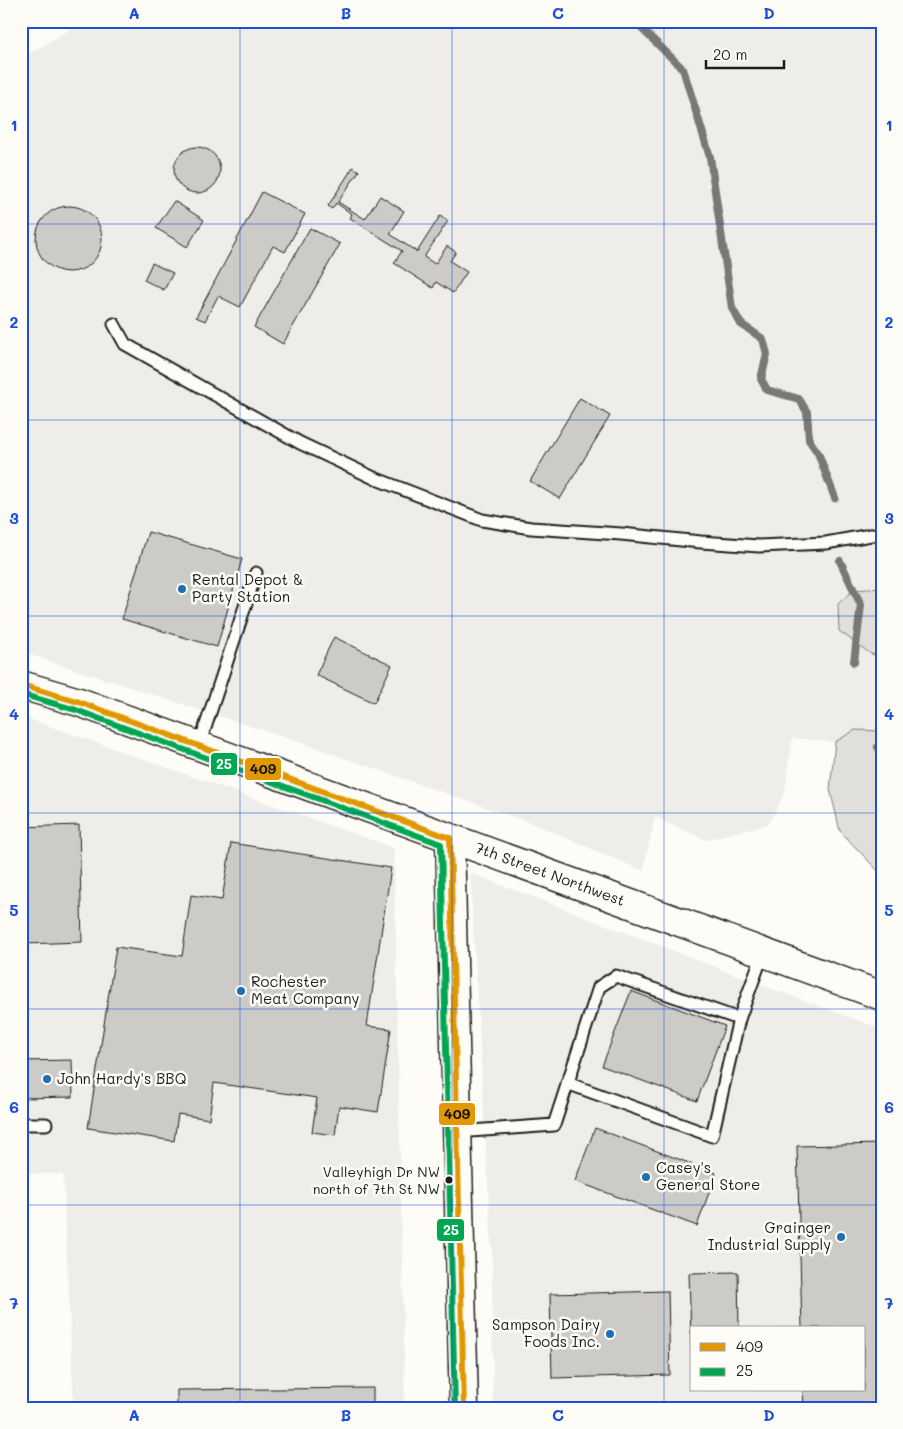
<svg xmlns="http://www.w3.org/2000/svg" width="903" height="1429" viewBox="0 0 903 1429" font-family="Mali,sans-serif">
<rect width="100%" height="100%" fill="#fdfcf7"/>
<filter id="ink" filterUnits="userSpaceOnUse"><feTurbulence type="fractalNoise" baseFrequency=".02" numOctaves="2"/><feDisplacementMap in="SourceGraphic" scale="10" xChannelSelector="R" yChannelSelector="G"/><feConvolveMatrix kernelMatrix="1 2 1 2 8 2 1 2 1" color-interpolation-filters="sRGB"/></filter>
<g filter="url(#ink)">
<g fill="#eeede9" fill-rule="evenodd">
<polygon points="84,21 882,21 882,731 856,730 835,742 792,738 785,792 769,824 705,840 655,817 643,871 534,824 296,741 21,652 21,59"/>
<polygon points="21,716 394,848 405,1408 74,1408 63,1174 21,1174"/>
<path d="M470,873L775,990L882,1029V1408H493L492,1252ZM692,1328H864V1390H692Z"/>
</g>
<g fill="#e0dfdb" stroke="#7e7e7c">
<polygon points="882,588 882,656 871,654 839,631 838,604 853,590"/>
<polygon points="855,730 882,731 882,875 840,831 830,789 835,742"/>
</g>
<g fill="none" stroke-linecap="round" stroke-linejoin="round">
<g stroke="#797876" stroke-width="8">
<polyline points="634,21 683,69 710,157 732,308 741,324 763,339 767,354 761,379 767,390 799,399 807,412 809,440 818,453 835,498"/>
<polyline points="840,561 861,605 854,662"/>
<polyline points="878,747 882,753"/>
</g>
</g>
<g fill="#cccbc8" stroke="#1c1c1c">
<circle cx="197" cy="170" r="23"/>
<polygon points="353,167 359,171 338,202 365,219 380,196 404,211 390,234 417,252 440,216 448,221 424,257 435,264 447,246 456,252 450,261 467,272 453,293 436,282 433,288 394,263 402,251 350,218 352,214 336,203 332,209 328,206"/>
<polygon points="262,192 305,214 285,252 273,246 240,307 218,296 205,321 196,317"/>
<polygon points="174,201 204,220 187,247 156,228"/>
<circle cx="69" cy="239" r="33"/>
<polygon points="310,228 340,244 283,344 254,327"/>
<polygon points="152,263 173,273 164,290 144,280"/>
<polygon points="580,398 610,416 560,499 530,481"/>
<polygon points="148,532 242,559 217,647 122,619"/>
<polygon points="334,637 392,665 374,703 316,675"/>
<polygon points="79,825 82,942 24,944 21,827"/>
<polygon points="231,843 391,868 367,1026 391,1029 378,1112 339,1106 335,1135 312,1132 317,1098 214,1083 209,1119 178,1114 174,1141 88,1128 116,947 182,956 191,895 222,900"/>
<polygon points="631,991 725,1026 697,1101 602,1066"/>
<polygon points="72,1060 73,1097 21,1098 21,1061"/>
<polygon points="595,1128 716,1173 697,1226 575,1181"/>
<polygon points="882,1144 882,1408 804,1408 803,1390 864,1390 864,1328 802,1328 797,1146"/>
<polygon points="738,1272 739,1328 692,1328 692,1370 689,1273"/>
<polygon points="668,1291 670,1375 552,1378 550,1294"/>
<polygon points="373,1388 373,1408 177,1408 177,1390"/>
</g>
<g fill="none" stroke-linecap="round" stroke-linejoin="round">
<g stroke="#1c1c1c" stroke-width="15">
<g id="lane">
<polyline points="882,249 882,270"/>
<polyline points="114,324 125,344 300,443 374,478 482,520 531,528 621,534 701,542 759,546 826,543 882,533"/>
<polyline points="199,746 256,573"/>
<polyline points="567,1083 712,1136 739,1019"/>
<polyline points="21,1124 46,1124"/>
<polyline points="457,1132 554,1125 599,987 616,976 739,1019 763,953"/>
</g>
</g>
<g stroke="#1c1c1c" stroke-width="31">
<g id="secondary">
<path id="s1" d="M21,685L79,702L882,996"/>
<polyline points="450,838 464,1408"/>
</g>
</g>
<use href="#lane" stroke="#fdfcf7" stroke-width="11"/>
<use href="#secondary" stroke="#fdfcf7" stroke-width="28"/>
<g stroke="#fdfcf7" stroke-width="10">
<polyline id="bus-1" points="21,685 79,702 450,838 464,1408"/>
</g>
<g stroke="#fdfcf7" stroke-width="10">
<polyline id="bus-2" points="21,694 76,710 441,844 455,1408"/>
</g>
<use href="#bus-1" stroke="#e19803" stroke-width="6"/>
<use href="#bus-2" stroke="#00a651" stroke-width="6"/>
</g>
</g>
<path fill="none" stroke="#1d4ed8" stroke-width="1" stroke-opacity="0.55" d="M240,21V1408M452,21V1408M664,21V1408M21,224H882M21,420H882M21,616H882M21,813H882M21,1009H882M21,1205H882"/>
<g fill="#1f6fb2" stroke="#fdfcf7" stroke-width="2">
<circle cx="182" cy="589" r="5"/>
<circle cx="241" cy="991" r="5"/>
<circle cx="47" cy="1079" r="5"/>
<circle cx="646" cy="1177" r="5"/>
<circle cx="841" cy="1237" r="5"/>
<circle cx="610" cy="1334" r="5"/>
</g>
<circle fill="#1c1c1c" stroke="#fdfcf7" stroke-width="2" cx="449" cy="1180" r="4.5"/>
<g text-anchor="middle" stroke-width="5" stroke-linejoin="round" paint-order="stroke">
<g font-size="14" fill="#1c1c1c" stroke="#fdfcf7" text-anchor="end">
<text x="440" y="1177">Valleyhigh Dr NW<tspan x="440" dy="17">north of 7th St NW</tspan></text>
</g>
<g font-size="15" fill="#1c1c1c" stroke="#fdfcf7" text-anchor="start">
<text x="192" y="585">Rental Depot &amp;<tspan x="192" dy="17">Party Station</tspan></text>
<text x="251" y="987">Rochester<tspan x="251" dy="17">Meat Company</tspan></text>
<text x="57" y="1084">John Hardy's BBQ</text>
<text x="656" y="1173">Casey's<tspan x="656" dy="17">General Store</tspan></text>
<text x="831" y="1233" text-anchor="end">Grainger<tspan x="831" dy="17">Industrial Supply</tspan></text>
<text x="600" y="1330" text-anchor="end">Sampson Dairy<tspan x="600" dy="17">Foods Inc.</tspan></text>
</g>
<g font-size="15" fill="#1c1c1c" stroke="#fdfcf7">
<text dy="5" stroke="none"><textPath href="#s1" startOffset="562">7th Street Northwest</textPath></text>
</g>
</g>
<g stroke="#fdfcf7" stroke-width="2">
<rect x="210" y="752" width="28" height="24" rx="5" fill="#00a651"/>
<rect x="244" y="757" width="38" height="24" rx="5" fill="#e19803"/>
<rect x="438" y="1102" width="38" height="24" rx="5" fill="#e19803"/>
<rect x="436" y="1218" width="29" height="24" rx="5" fill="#00a651"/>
</g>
<g font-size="14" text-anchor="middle" font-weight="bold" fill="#fff">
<text x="224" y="769">25</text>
<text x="451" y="1235">25</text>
</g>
<g font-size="14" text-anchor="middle" font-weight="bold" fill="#111">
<text x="263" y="774">409</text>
<text x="457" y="1119">409</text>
</g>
<rect width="903" height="1429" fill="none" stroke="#fdfcf7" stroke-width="55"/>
<rect x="690" y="1326" width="175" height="65" fill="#fdfcf7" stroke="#a3a29f"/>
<rect x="700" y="1343" width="25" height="8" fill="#e19803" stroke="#a3a29f"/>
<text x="736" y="1352" font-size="15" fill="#1c1c1c">409</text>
<rect x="700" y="1368" width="25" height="8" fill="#00a651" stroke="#a3a29f"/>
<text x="736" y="1376" font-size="15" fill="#1c1c1c">25</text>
<path d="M706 60v8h78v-8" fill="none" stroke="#1c1c1c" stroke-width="2.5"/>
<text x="713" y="60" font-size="15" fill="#1c1c1c" stroke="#fdfcf7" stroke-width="4" paint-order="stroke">20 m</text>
<rect x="28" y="28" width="848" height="1374" fill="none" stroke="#1d4ed8" stroke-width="2"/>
<g font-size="16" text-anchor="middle" font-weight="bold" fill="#1d4ed8">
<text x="134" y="19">A</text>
<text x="346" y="19">B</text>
<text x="558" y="19">C</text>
<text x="769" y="19">D</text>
<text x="14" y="131">1</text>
<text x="889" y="131">1</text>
<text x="14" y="328">2</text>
<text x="889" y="328">2</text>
<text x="14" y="524">3</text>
<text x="889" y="524">3</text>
<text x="14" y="720">4</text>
<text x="889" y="720">4</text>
<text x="14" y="916">5</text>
<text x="889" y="916">5</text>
<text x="14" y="1113">6</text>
<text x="889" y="1113">6</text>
<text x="14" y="1309">7</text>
<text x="889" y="1309">7</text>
<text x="134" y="1421">A</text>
<text x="346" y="1421">B</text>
<text x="558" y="1421">C</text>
<text x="769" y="1421">D</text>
</g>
</svg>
